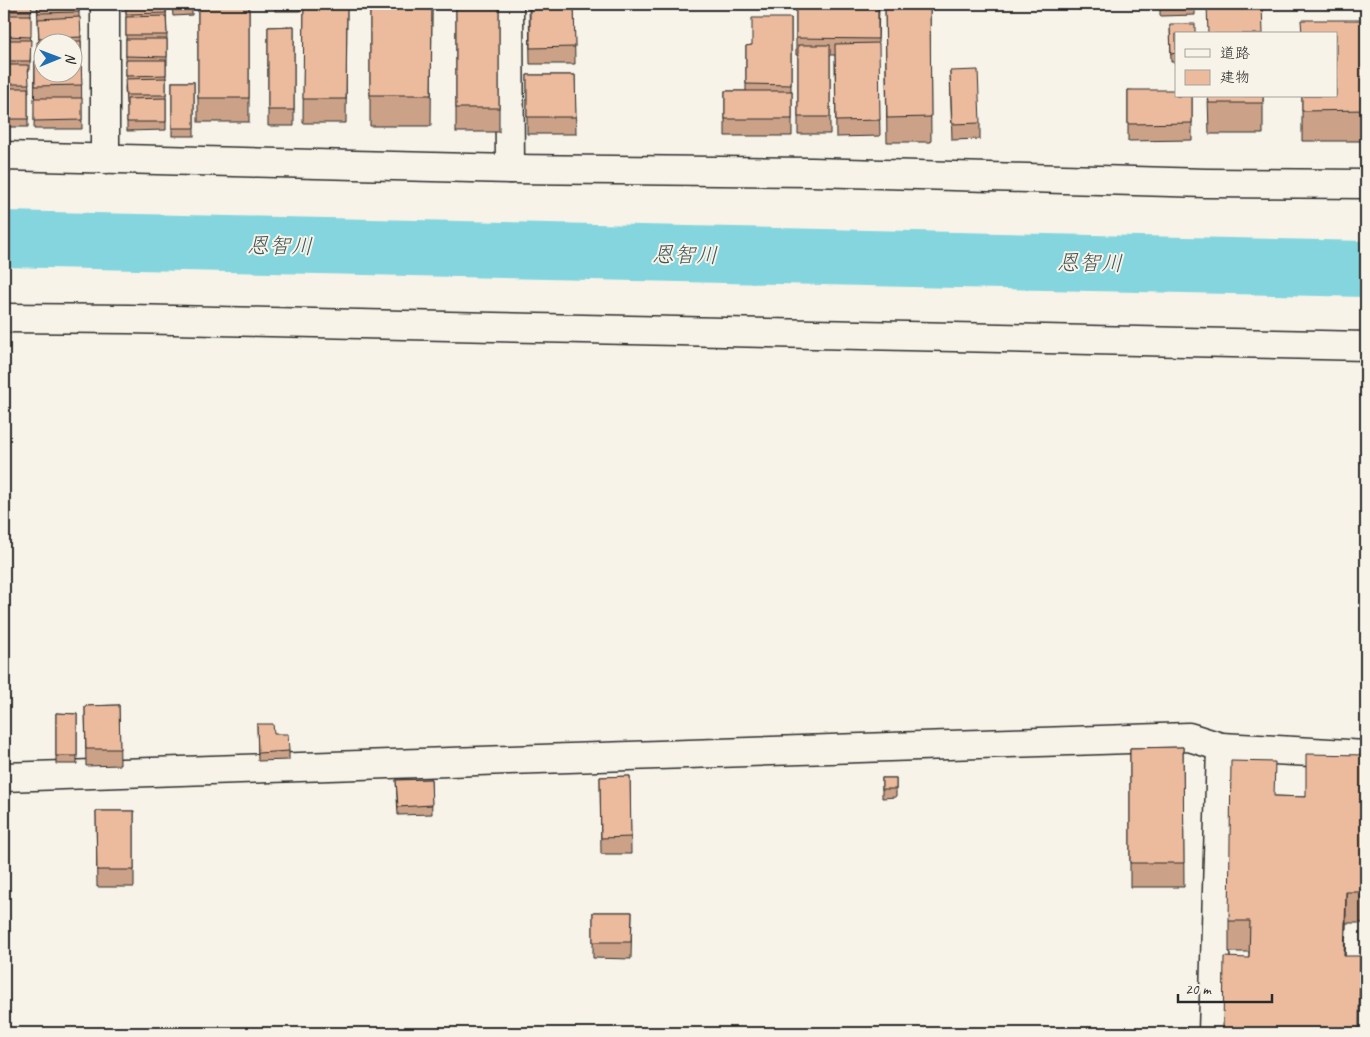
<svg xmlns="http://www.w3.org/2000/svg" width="1370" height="1037" viewBox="0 0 1370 1037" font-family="Caveat,'Klee One',sans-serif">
<rect width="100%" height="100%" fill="#f7f3e8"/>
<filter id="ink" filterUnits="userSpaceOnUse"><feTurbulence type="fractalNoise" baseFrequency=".02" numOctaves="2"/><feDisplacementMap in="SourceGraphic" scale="10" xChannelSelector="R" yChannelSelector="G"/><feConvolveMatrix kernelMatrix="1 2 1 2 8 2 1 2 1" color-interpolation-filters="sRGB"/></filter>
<g filter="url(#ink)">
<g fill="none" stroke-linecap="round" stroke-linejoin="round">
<polyline stroke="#84d5de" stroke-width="56" points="4,239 1366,269"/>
<g stroke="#2b2b2b" stroke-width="31">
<g id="minor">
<polyline points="105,4 105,159"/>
<polyline points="509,4 510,169"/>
<polyline points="4,156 510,169 812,172 1206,183 1366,184"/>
<polyline points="4,318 129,319 1366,346"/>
<polyline points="4,777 1189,737 1221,747"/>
<polyline points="1213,1033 1221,747 1366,755"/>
</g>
</g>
<use href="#minor" stroke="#f7f3e8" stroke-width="28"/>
</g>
<g fill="#cba187" stroke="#2b2b2b">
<polygon points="4,4 31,4 30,70 28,70 29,92 28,92 28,127 4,127"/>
<polygon points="37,4 79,4 79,17 81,37 82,129 34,129 35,61 37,61 39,42"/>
<polygon points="126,4 166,4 167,39 167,65 166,65 166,130 127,131 127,104 126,104 125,88 126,79"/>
<polygon points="172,4 192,4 192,15 173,16"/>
<rect x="198" y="4" width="51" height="118"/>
<rect x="275" y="4" width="25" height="7"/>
<polygon points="304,4 347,4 346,123 303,123"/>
<polygon points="370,4 432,4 431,126 370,126"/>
<rect x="456" y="4" width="43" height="128"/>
<polygon points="529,4 574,4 575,64 530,64"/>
<polygon points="796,4 879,4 878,43 880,136 836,137 835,55 830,55 830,134 798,134 798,55 796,55"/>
<polygon points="885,4 930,4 931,142 887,142"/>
<polygon points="1160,4 1195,4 1195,15 1160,16"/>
<polygon points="791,18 791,91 792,91 792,136 725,136 725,91 746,91 746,46 752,45"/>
<polygon points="1366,20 1366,141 1302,141 1302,96"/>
<polygon points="1170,24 1176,34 1176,62 1171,62"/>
<polygon points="294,26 294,126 268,126 268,27"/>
<polygon points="950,71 980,123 980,139 952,140"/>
<polygon points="527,75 575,75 576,134 527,134"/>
<rect x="172" y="82" width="22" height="54"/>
<polygon points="1128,90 1192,96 1192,140 1128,141"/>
<polygon points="1208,96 1263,96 1263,134 1209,134"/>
<polygon points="119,705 120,765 86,766 85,706"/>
<polygon points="56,713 77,714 77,764 56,764"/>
<polygon points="257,724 274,734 289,751 289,760 258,761"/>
<polygon points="1183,747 1184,887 1130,887 1130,748"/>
<polygon points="1366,755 1366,923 1346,923 1345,956 1360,986 1249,958 1249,952 1229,952 1229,921 1275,796 1306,797"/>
<polygon points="630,776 631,854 601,854 600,777"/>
<polygon points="882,778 896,778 896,797 882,798"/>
<polygon points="431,779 432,814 398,815 396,780"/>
<polygon points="96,811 134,811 134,887 97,887"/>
<polygon points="593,912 632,912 631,959 593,958"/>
</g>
<polygon fill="#a5836e" stroke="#2b2b2b" points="1346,892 1346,923 1344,986 1344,956"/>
<g fill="#ecbb9d" stroke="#2b2b2b">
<polygon points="4,4 31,4 32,11 4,11"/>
<polygon points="38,4 79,4 79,12 38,13"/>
<polygon points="126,4 166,4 166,13 126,14"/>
<rect x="173" y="4" width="19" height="3"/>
<rect x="198" y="4" width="51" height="94"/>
<polygon points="304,4 347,4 346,99 303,99"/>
<polygon points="370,4 432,4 431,95 370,95"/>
<rect x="456" y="4" width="43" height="104"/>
<polygon points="530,4 574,4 575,47 530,48"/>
<polygon points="796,4 878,4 878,39 796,38"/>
<polygon points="885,4 930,4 931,117 887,118"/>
<polygon points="1207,4 1262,4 1263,34 1208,34"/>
<polygon points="4,15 31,15 31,37 4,36"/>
<polygon points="166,16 167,35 126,35 126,17"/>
<polygon points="80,17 81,37 39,39 38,19"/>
<polygon points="752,18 791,18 791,85 746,84 746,46 752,45"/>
<polygon points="1301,20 1366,20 1366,110 1302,111 1302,96 1336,96 1336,34 1302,34"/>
<polygon points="1170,24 1195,24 1195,34 1176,34 1176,53 1171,54"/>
<polygon points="294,26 294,110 268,110 268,27"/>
<polygon points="126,39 167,39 167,57 126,56"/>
<polygon points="4,40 31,40 30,61 4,61"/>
<polygon points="81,41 81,61 72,61 72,42 42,42 42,61 37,61 37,42"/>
<polygon points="879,43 880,120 836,121 835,44"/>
<rect x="798" y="45" width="32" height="72"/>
<polygon points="126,60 166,60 166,75 126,76"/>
<polygon points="35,61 42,61 42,72 72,72 72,61 81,61 82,85 35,86"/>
<polygon points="4,65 28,65 29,84 4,84"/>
<polygon points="978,70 980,123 952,124 950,71"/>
<polygon points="527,75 575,75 576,117 527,117"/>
<polygon points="166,78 166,95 126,95 125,79"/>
<rect x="172" y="82" width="22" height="46"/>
<rect x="4" y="88" width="24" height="31"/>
<polygon points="1128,90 1176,90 1176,96 1192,96 1192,123 1128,124"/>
<rect x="725" y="91" width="67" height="28"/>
<polygon points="1208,96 1263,96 1263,103 1209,103"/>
<polygon points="34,98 82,98 82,120 34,121"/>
<polygon points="166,98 166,122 127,122 127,99"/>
<polygon points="119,705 120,749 86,749 85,706"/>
<polygon points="56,713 77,714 77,756 56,756"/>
<polygon points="257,724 273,724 274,734 288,734 289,751 258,753"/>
<polygon points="1183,747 1184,863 1130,863 1130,748"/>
<polygon points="1306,754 1366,755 1366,892 1346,892 1344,956 1360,956 1359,1033 1223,1033 1224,957 1249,958 1250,921 1229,921 1231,761 1275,762 1274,796 1306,797"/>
<polygon points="630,776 631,837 601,838 600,777"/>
<rect x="882" y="778" width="14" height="11"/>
<polygon points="431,779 432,805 398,807 396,780"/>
<polygon points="96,811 134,811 134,870 97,870"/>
<polygon points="593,912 632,912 631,942 593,942"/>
</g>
</g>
<g text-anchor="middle" stroke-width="4" stroke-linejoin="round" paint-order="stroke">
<g font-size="22" font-style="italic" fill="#415658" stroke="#f7f3e8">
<text transform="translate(280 245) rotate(1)" y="8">恩智川</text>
<text transform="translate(685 254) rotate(1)" y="8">恩智川</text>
<text transform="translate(1090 262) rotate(1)" y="8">恩智川</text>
</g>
</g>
<rect width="1370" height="1037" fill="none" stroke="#f7f3e8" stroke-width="20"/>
<rect x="10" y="10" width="1350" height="1017" fill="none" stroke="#2b2b2b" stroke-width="2" filter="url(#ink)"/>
<rect x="1175" y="32" width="162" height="65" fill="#f7f3e8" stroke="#a5a39c"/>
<rect x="1185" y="49" width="25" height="8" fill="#f7f3e8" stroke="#a5a39c"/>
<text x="1220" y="58" font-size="15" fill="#2b2b2b">道路</text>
<rect x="1185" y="70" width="25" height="15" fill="#ecbb9d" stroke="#a5a39c"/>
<text x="1220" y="82" font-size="15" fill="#2b2b2b">建物</text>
<g transform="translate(58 58) rotate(89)"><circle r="24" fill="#f7f3e8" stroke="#a5a39c"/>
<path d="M0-4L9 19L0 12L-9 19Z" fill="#1f6fb2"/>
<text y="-8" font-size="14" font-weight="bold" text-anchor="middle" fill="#2b2b2b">N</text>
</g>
<path d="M1178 994v8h94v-8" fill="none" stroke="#2b2b2b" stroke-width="2.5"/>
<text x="1185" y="994" font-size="15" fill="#2b2b2b" stroke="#f7f3e8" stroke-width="4" paint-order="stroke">20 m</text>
</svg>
